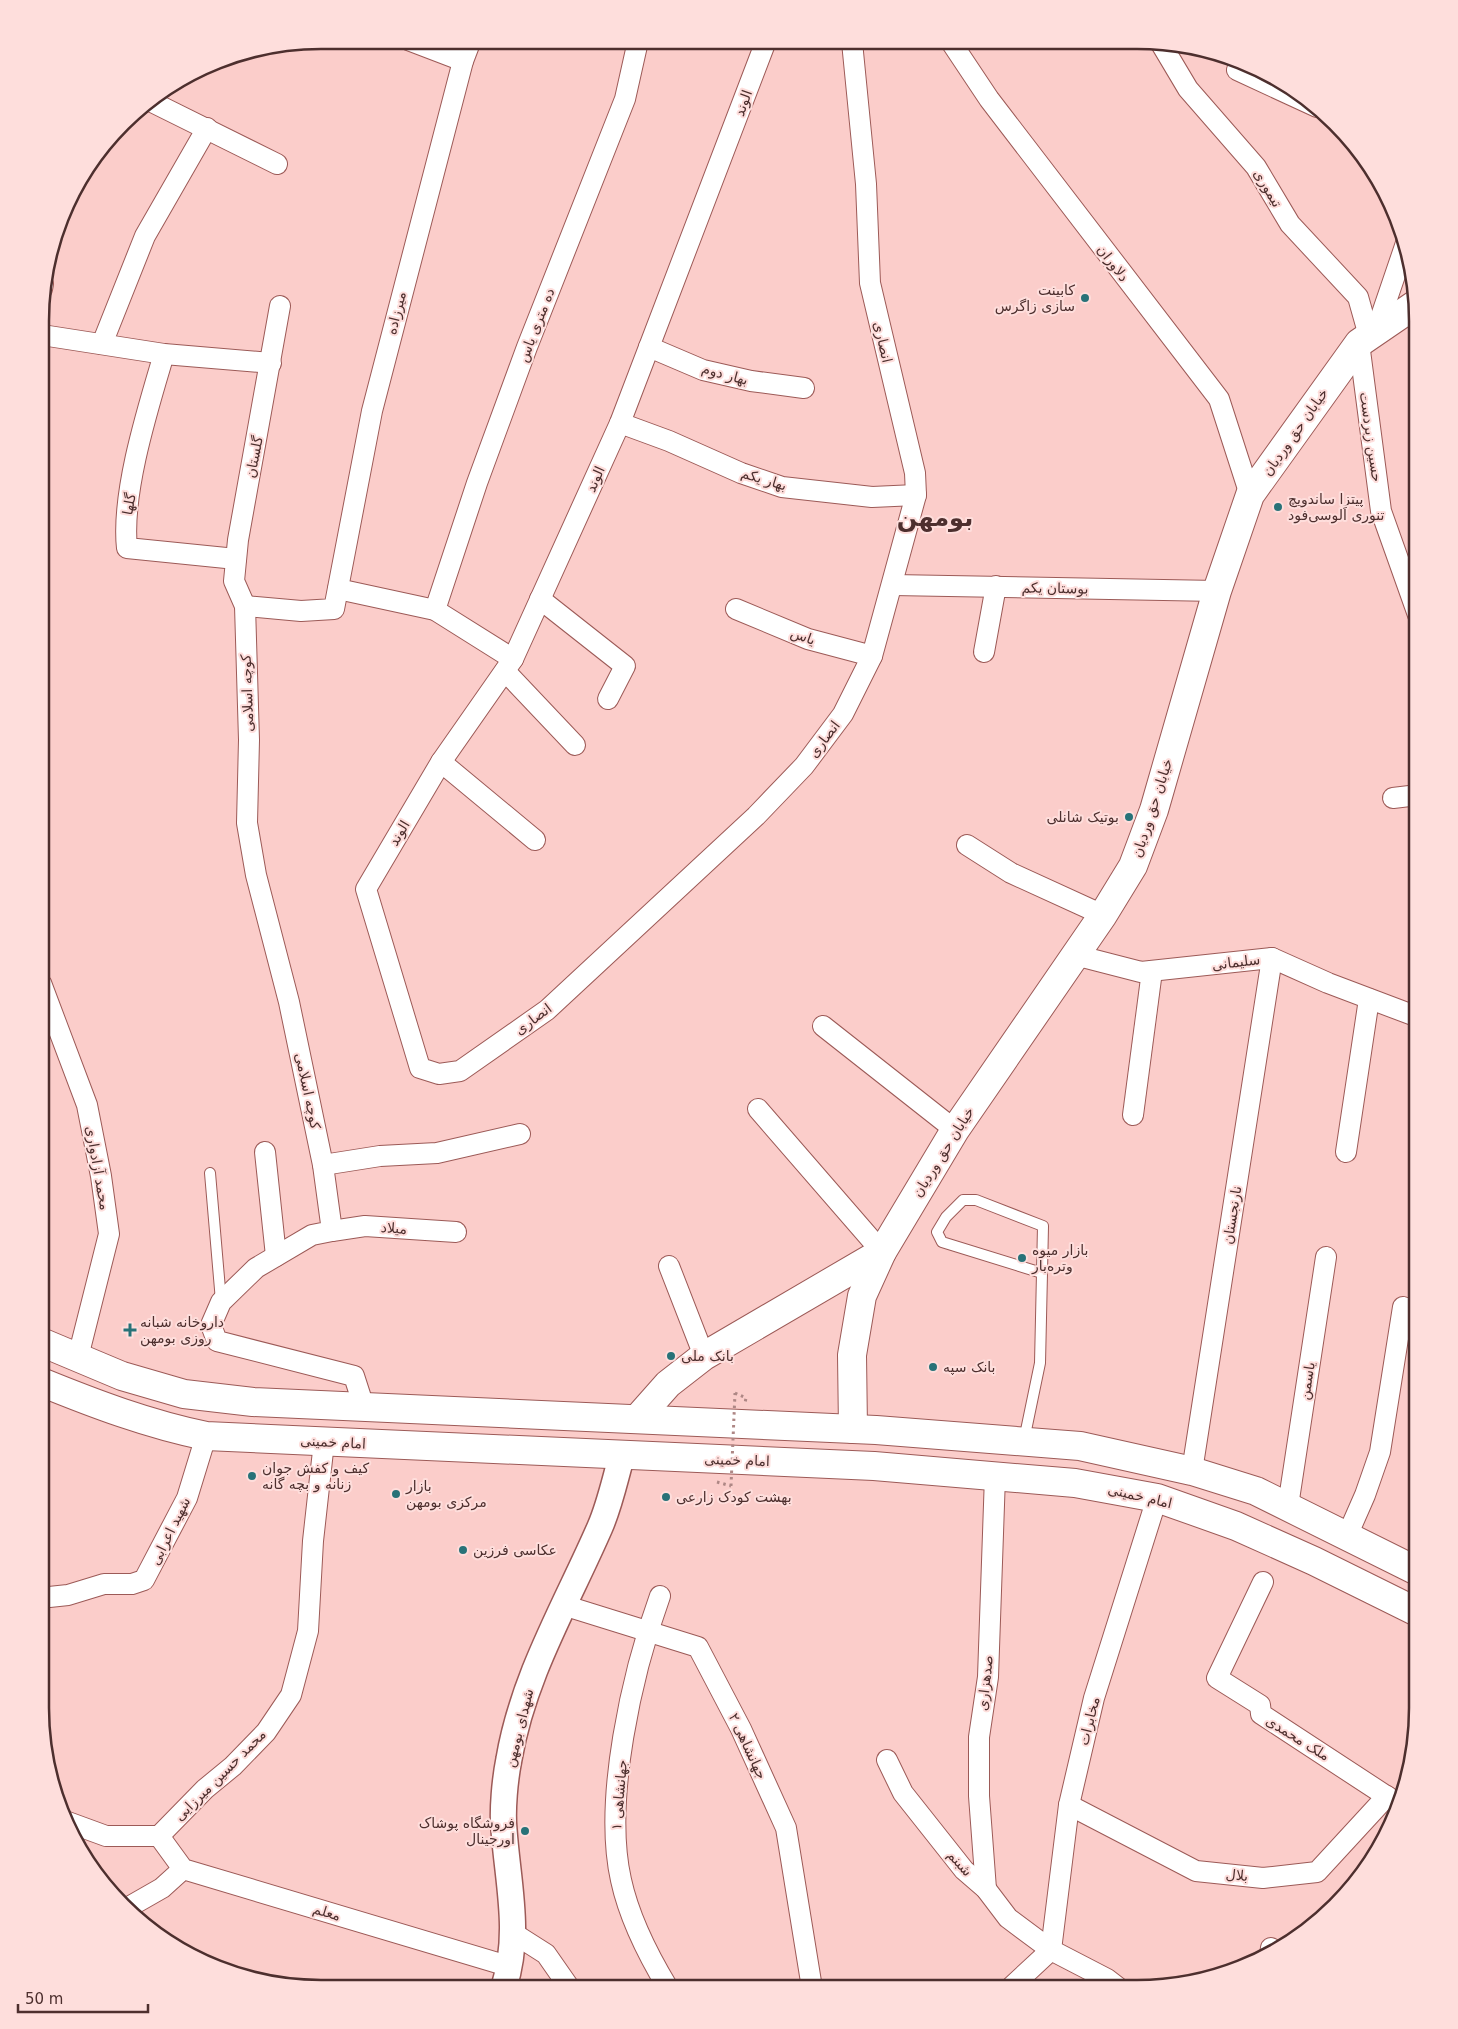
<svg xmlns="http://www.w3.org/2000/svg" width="1458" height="2029" viewBox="0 0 1458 2029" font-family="'DejaVu Sans',Vazirmatn,sans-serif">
<rect width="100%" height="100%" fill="#fbcdca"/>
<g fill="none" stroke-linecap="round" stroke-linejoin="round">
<g stroke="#9c5a57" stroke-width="12">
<g id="service">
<polyline points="210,1173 221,1301"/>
<polyline points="1024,1440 1040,1363 1042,1273 942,1242 937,1232 946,1217 963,1200 976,1200 1043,1226 1042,1273"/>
</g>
</g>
<g stroke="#9c5a57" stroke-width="22">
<g id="minor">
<polyline points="408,40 463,61"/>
<polyline points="766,41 620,423 513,659 441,762 366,889 420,1068 439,1074 460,1071 547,1010 756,816 804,766 843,714 872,656 916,495 915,473 870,283 866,184 852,42"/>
<polyline points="951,42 989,99 1219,399 1250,495"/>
<polyline points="1160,42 1188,89 1256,167 1290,224 1358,297 1369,336"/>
<polyline points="1237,70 1317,107"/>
<polyline points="150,101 277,164"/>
<polyline points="42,289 43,284"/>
<polyline points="280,306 238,540 234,581 245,606 249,740 247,823 256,875 289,1002 323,1165 332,1231 312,1235 256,1268 221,1302 211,1325 217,1341 354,1376 364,1407"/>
<polyline points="1376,331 1406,243"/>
<polyline points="42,335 164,354 271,363"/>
<polyline points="1359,343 1381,511 1418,615"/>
<polyline points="102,344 145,236 207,128"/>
<polyline points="649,347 703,370 751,381 804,388"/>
<path d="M164,354C148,408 121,493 127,548L236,559"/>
<polyline points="620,423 669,441 741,473 782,487 872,497 916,495"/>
<polyline points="893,585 1217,591"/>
<polyline points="338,589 435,610 513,659"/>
<polyline points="540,599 625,666 608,699"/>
<polyline points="245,606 301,611 334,609 372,411 463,61 471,40"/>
<polyline points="736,609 808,639 872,656"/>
<polyline points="435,610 477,483 527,347 625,99 638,41"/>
<polyline points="984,652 996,586"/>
<polyline points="505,671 575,745"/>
<polyline points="441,762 535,840"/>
<polyline points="1393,798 1418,795"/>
<polyline points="967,845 1011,873 1103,915"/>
<polyline points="1075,955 1141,972 1272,958 1328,983 1418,1017"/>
<polyline points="41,983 87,1105 101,1176 109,1234 78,1357"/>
<polyline points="823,1026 955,1130"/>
<polyline points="758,1109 882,1252"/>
<polyline points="1133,1115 1152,971"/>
<polyline points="265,1152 276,1256"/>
<polyline points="1346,1152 1369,999"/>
<polyline points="323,1165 380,1156 437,1153 520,1134"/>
<polyline points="332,1231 365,1226 456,1232"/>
<polyline points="669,1266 704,1356"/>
<polyline points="1192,1471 1272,958"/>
<polyline points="1288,1506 1326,1257"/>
<polyline points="1347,1536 1365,1495 1380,1452 1403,1307"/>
<polyline points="1263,1582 1217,1678 1260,1705 1261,1714 1400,1805"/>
<path d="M660,1596C632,1673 603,1800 621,1880C629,1917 648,1955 668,1988"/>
<polyline points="40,1598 68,1595 104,1584 132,1584 144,1580 187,1498 206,1436"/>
<polyline points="563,1605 698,1647 741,1729 786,1828 812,1988"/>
<polyline points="887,1760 903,1793 964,1870 986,1889 1008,1918 1051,1950 1107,1979 1120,1989"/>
<polyline points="1069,1805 1196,1871 1263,1878 1317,1872 1387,1796"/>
<polyline points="65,1821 106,1836 159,1836 205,1789 233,1766 266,1732 291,1695 308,1631 313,1541 324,1442"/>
<polyline points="159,1836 183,1869 511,1967"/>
<polyline points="986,1889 979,1796 979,1737 988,1677 995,1476"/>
<polyline points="127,1908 162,1888 183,1869"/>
<polyline points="513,1933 546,1954 569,1987"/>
<polyline points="1051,1950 1069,1805 1094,1698 1157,1498"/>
<polyline points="1270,1954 1271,1948"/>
<polyline points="1009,1989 1051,1950"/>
</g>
</g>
<g stroke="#9c5a57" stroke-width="28">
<path id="tertiary" d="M504,1987C521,1933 508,1885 504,1830C502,1810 505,1779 509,1759C523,1676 567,1603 600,1527C610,1504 615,1479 622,1455"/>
</g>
<g stroke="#9c5a57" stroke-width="30">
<g id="secondary">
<polyline points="637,1419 668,1384 704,1356 882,1252"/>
<polyline points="853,1429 852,1355 862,1296 882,1252 955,1130 1103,915 1133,866 1154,810 1217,591 1250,495 1359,343 1416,304"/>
</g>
</g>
<g stroke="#9c5a57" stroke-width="30">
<g id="trunk">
<polyline points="41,1342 122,1376 184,1394 253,1402 876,1430 1080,1446 1192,1471 1256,1491 1417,1571"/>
<path d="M41,1382C95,1404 148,1424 206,1436L874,1466L1075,1483L1157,1498L1236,1526L1314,1561L1417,1612"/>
</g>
</g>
<g stroke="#ae8785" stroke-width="3" stroke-dasharray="2.5 4" stroke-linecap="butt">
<polyline points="735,1393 746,1398 745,1403"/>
<polyline points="717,1482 731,1486"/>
</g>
<use href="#service" stroke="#fff" stroke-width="10"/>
<use href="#minor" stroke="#fff" stroke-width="20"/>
<use href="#tertiary" stroke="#fff" stroke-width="25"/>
<use href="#secondary" stroke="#fff" stroke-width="28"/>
<use href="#trunk" stroke="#fff" stroke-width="28"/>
<polyline stroke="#ae8785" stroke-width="3" stroke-dasharray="2.5 4" stroke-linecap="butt" points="731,1486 735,1393"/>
</g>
<g fill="#287278" stroke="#fededc" stroke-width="2">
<circle cx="1085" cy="298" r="5"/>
<circle cx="1278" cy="507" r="5"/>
<circle cx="1129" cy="817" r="5"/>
<circle cx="1022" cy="1258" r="5"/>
<path d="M127.5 1322.5h5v5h5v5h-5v5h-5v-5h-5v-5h5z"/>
<circle cx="671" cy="1356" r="5"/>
<circle cx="933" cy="1367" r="5"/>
<circle cx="252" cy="1476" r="5"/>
<circle cx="396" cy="1494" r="5"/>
<circle cx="666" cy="1497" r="5"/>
<circle cx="463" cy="1550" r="5"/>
<circle cx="525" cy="1831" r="5"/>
</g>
<g text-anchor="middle" stroke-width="4" stroke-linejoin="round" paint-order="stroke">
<g font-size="14" fill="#4d2f2e" stroke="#fededc">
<text transform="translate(743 103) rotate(-70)" y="5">الوند</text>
<text transform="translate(1268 188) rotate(59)" y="5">تیموری</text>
<text transform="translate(1113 263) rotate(52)" y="5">دلاوران</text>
<text transform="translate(396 313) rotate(-76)" y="5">میرزاده</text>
<text transform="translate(536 325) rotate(-69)" y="5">ده متری یاس</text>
<text transform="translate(883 342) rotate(77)" y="5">انصاری</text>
<text transform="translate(725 374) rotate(15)" y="5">بهار دوم</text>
<text transform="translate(1295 432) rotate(-55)" y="5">خیابان حق وردیان</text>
<text transform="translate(1371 437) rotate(82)" y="5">حسین زبردست</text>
<text transform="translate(254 457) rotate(-79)" y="5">گلستان</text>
<text transform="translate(595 479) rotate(-66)" y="5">الوند</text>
<text transform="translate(764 479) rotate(17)" y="5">بهار یکم</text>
<text transform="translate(129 504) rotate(-80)" y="5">گلها</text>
<text transform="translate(1055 588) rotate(1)" y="5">بوستان یکم</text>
<text transform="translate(803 636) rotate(20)" y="5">یاس</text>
<text transform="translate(247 693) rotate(-92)" y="5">کوچه اسلامی</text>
<text transform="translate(824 739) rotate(-53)" y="5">انصاری</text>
<text transform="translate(1152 808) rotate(-72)" y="5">خیابان حق وردیان</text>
<text transform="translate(399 833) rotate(-59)" y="5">الوند</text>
<text transform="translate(1236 962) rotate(-7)" y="5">سلیمانی</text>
<text transform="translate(533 1019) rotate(-37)" y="5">انصاری</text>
<text transform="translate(308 1091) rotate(78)" y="5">کوچه اسلامی</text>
<text transform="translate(943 1152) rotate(-58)" y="5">خیابان حق وردیان</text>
<text transform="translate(98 1168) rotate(80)" y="5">محمد آزادواری</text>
<text transform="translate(1232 1215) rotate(-81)" y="5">نارنجستان</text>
<text transform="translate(394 1228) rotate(4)" y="5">میلاد</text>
<text transform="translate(1307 1381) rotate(-81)" y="5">یاسمن</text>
<text transform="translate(333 1442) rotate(3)" y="5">امام خمینی</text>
<text transform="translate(737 1460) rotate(2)" y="5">امام خمینی</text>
<text transform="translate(1140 1496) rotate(13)" y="5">امام خمینی</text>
<text transform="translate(170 1531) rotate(-64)" y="5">شهید اعرابی</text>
<text transform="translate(985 1683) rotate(-84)" y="5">صدهزاری</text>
<text transform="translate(1089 1721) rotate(-76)" y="5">مخابرات</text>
<text transform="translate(519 1728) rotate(-76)" y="5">شهدای بومهن</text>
<text transform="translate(1298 1738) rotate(32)" y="5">ملک محمدی</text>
<text transform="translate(748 1746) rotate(65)" y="5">جهانشاهی ۲</text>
<text transform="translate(220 1775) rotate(-45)" y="5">محمد حسین میرزایی</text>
<text transform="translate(619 1795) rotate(-85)" y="5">جهانشاهی ۱</text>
<text transform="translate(960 1863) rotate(48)" y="5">شبنم</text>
<text transform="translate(1237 1875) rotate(6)" y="5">بلال</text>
<text transform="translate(327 1912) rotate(17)" y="5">معلم</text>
</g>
<g font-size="14" fill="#4d2f2e" stroke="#fededc" text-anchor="start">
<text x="1075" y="295" text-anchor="end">کابینت<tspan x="1075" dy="16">سازی زاگرس</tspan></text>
<text x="1288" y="504">پیتزا ساندویچ<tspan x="1288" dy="16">تنوری اَلوسی‌‌فود</tspan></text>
<text x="1119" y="822" text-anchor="end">بوتیک شانلی</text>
<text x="1032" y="1255">بازار میوه<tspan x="1032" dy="16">وتره‌بار</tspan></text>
<text x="140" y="1327">داروخانه شبانه<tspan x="140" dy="16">روزی بومهن</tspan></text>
<text x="681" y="1361">بانک ملی</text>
<text x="943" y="1372">بانک سپه</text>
<text x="262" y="1473">کیف و کفش جوان<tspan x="262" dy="16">زنانه و بچه گانه</tspan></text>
<text x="406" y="1491">بازار<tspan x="406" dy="16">مرکزی بومهن</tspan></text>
<text x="676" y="1502">بهشت کودک زارعی</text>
<text x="473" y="1555">عکاسی فرزین</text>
<text x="515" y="1828" text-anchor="end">فروشگاه پوشاک<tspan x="515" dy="16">اورجینال</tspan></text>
</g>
<g font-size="24" font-weight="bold" fill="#4d2f2e" stroke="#fededc">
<text x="935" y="526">بومهن</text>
</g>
</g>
<path d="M0 0H1458V2029H0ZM321 49H1137A272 272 0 0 1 1409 321V1708A272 272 0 0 1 1137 1980H321A272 272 0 0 1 49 1708V321A272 272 0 0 1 321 49Z" fill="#fededc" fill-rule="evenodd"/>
<path fill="none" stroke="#4d2f2e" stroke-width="2.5" d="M321 49H1137A272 272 0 0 1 1409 321V1708A272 272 0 0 1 1137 1980H321A272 272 0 0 1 49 1708V321A272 272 0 0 1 321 49Z"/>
<path d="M18 2004v8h130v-8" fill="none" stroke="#4d2f2e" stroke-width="2.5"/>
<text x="25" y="2004" font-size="15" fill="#4d2f2e" stroke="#fededc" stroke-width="4" paint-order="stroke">50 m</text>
</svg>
